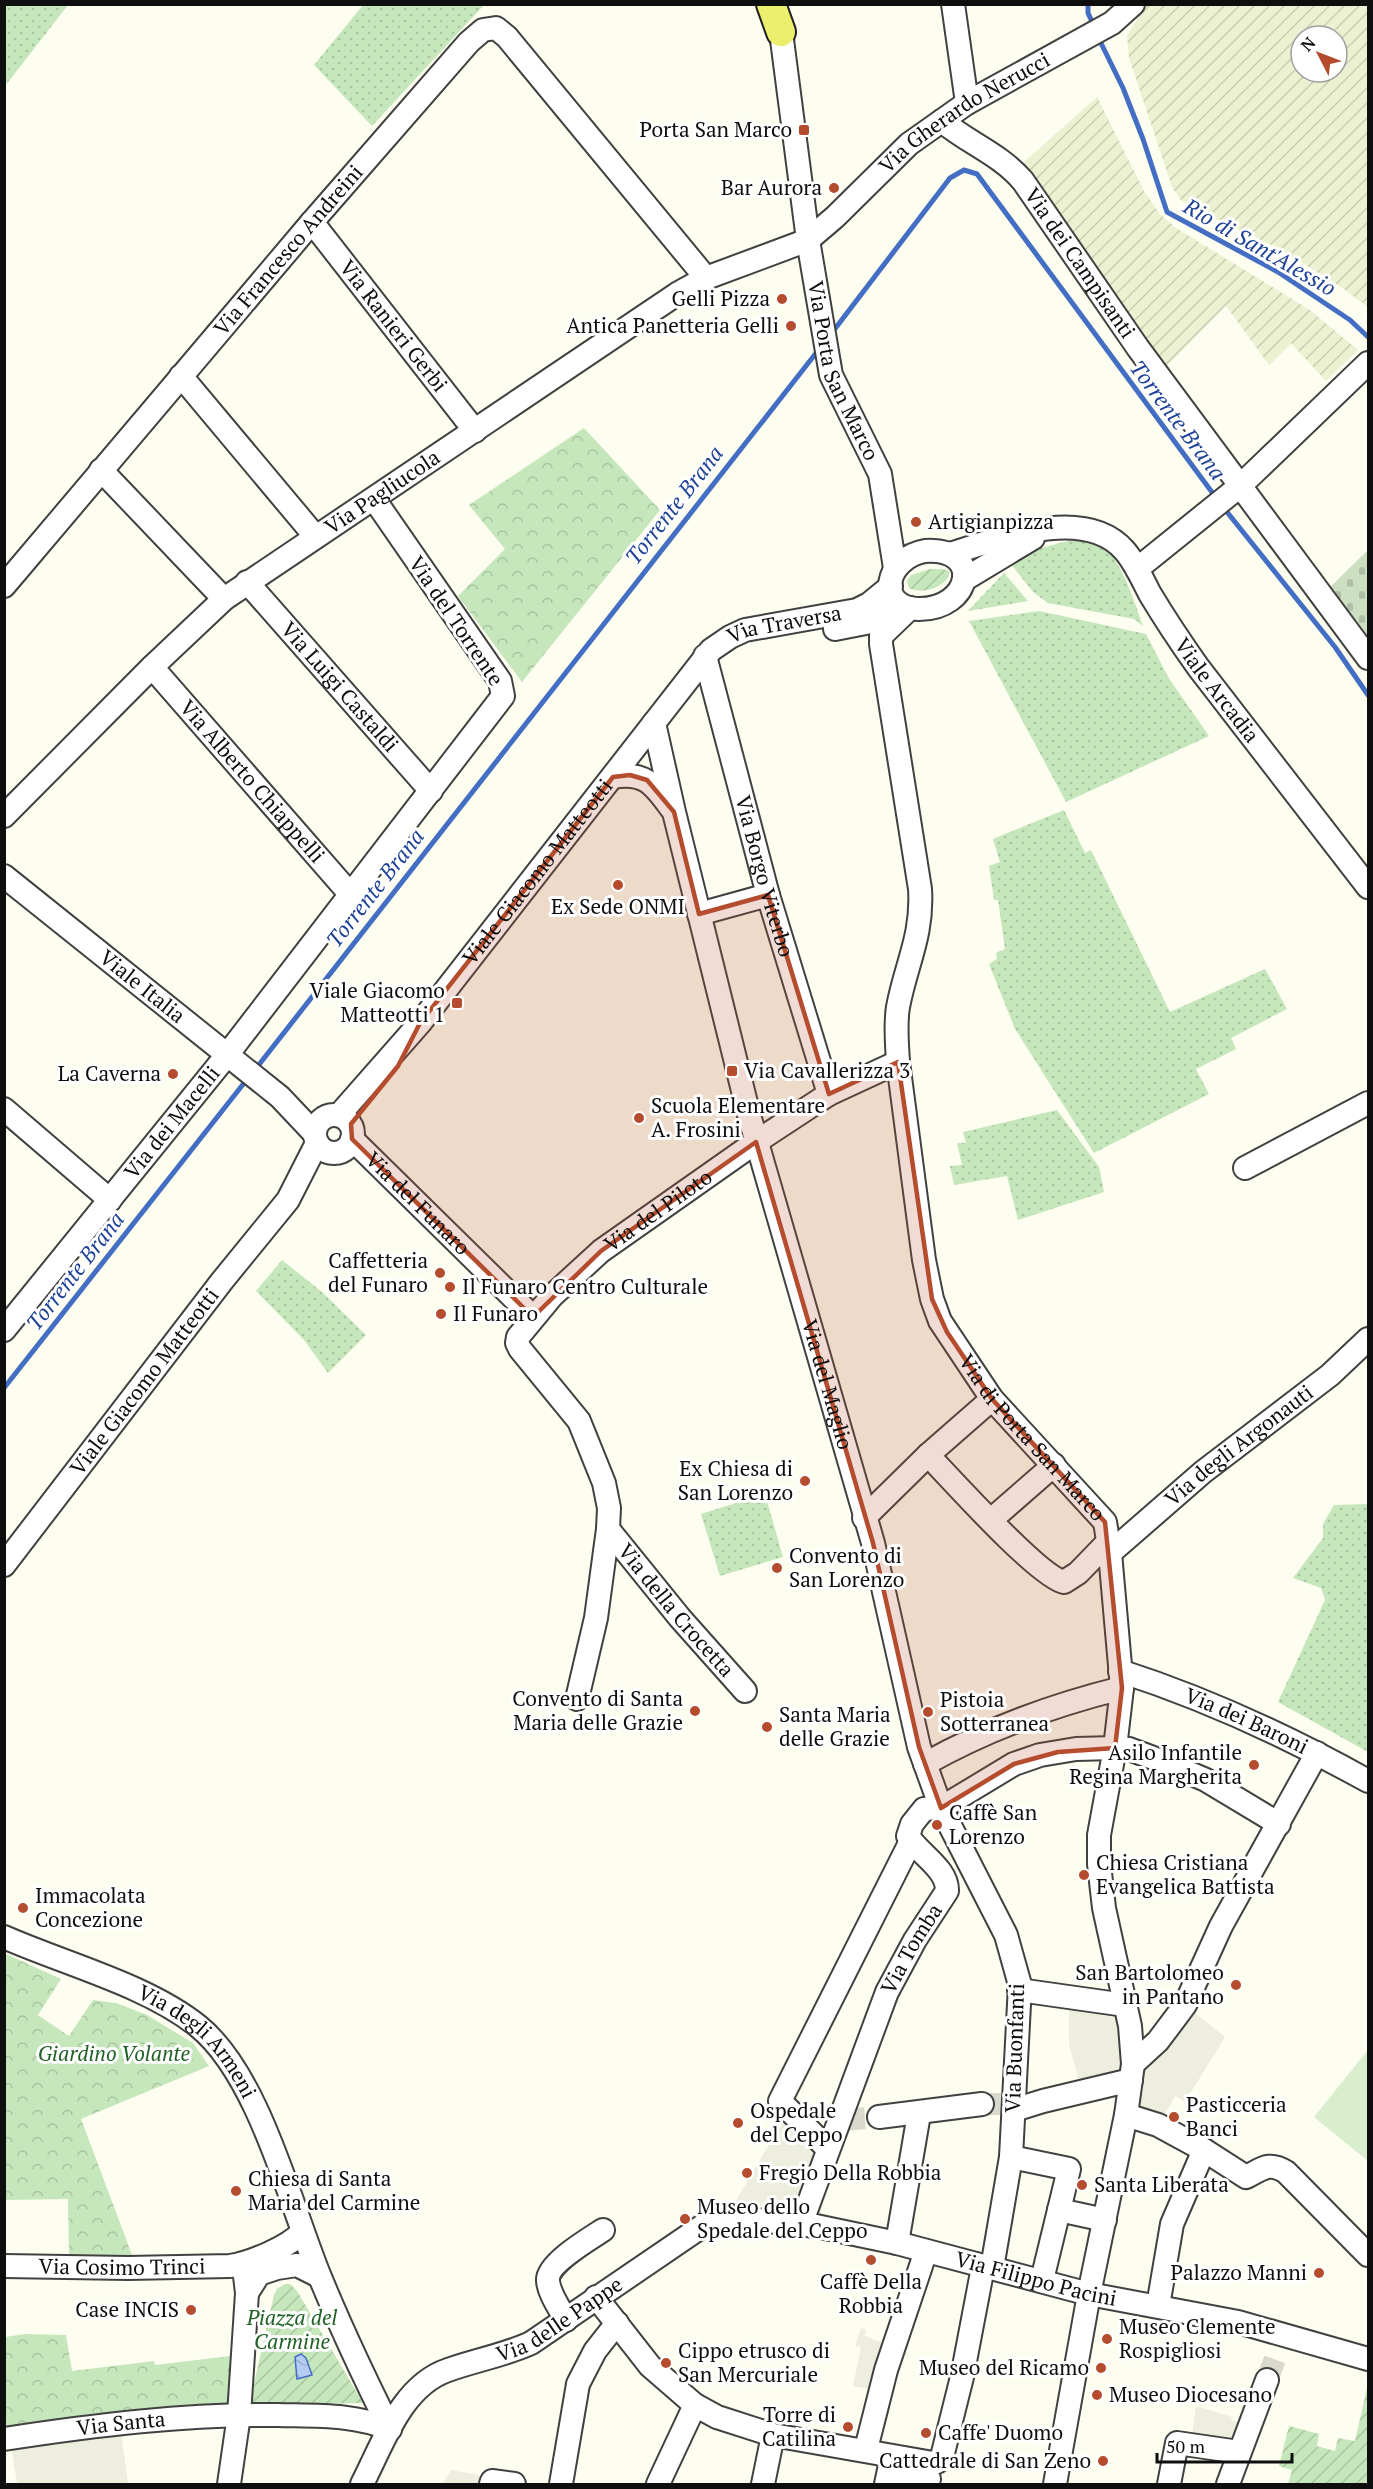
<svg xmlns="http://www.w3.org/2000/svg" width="1373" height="2489" viewBox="0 0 1373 2489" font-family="'PT Serif',serif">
<defs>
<pattern id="farmland-furrows" width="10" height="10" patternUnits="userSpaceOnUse" patternTransform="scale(1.5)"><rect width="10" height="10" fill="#ecf2d1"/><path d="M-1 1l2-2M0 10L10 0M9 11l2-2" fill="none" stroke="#c9ceb2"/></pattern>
<pattern id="grass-dots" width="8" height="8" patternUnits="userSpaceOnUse" patternTransform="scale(1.5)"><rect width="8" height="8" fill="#c6e6bb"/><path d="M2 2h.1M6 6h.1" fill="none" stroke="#a9c4a0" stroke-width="1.8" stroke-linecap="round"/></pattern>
<pattern id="cemetery-stones" width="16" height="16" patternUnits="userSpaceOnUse" patternTransform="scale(1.5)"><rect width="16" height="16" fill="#cddfc1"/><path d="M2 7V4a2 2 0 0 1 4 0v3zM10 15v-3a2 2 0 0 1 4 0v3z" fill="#afbea5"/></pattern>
<pattern id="park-crowns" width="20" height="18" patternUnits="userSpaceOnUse" patternTransform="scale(1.5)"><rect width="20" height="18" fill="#c6e6bb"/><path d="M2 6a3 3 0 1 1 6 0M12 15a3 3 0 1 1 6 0" fill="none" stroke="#a9c4a0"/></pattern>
<pattern id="garden-furrows" width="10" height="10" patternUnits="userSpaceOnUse" patternTransform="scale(1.5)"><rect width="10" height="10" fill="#c6e6bb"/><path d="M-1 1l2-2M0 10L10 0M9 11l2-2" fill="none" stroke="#a9c4a0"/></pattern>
<pattern id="water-waves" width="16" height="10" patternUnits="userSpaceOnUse" patternTransform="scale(1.5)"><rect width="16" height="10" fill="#b7ccf2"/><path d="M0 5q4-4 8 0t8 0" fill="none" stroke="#9caece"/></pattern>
</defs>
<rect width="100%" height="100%" fill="#fdfeef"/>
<g fill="url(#farmland-furrows)" fill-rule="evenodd">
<path d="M1146,5H1368V307L1341,287L1278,248L1190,207L1180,199L1172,187L1129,58L1127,36ZM1301,36H1337V72H1301Z"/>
<polygon points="1097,97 1144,191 1160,214 1176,228 1310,310 1358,350 1326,381 1291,343 1269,365 1226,306 1166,367 1024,162"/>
</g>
<g fill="url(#grass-dots)">
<polygon points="5,4 68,5 5,86 4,5"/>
<polygon points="363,5 484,5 372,126 314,65"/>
<path d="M1072,540C1081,541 1091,540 1099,544C1121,556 1135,604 1143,626L1134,619L1048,603L1033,592L1011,564L1037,549Z"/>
<polygon points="1004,573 1028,601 968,611"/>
<polygon points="1039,611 1146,634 1168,677 1209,736 1066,802 969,621"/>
<polygon points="1064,810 1085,853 1091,850 1170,1012 1265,969 1287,1009 1231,1038 1236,1049 1196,1069 1209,1094 1094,1153 1015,1029 989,964 997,959 996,953 1005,949 998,900 994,900 989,866 1000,862 993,839"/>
<polygon points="1057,1110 1099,1167 1104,1192 1018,1220 1007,1176 954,1185 950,1166 962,1165 957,1143 966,1143 963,1132"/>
<polygon points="282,1260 322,1292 366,1335 328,1373 304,1340 256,1291"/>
<polygon points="765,1494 783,1557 720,1576 701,1514"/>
<polygon points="1368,1504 1368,1752 1278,1702 1325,1600 1321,1588 1293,1578 1323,1538 1323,1524 1334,1505"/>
</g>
<polygon fill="url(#cemetery-stones)" points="1368,550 1368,637 1330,587"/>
<g fill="url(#park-crowns)">
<polygon points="584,428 660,510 522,682 458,596 505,549 469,505"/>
<polygon points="4,1953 61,1979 38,2015 69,2036 93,2000 116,2003 147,2015 193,2043 209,2066 81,2119 132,2255 69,2255 68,2199 5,2200"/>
<polygon points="25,2334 66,2335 72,2371 154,2361 155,2365 230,2356 233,2399 223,2408 5,2432 5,2337"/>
</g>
<g fill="url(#garden-furrows)">
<path d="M930,569H943L949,571V576C942,588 921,595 909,588L907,581L911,575Z"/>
<polygon points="285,2284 290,2284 297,2291 363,2403 249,2406 274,2295 277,2289"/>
<polygon points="1368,2383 1368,2484 1288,2484 1292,2470 1279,2466 1289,2426 1319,2434 1317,2446 1335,2451 1338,2438 1355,2441"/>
</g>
<polygon fill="#d9eecc" points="1368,2050 1368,2161 1314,2117"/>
<g fill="#eeeede">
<polygon points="1069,2004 1108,2010 1118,2016 1125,2071 1080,2085 1069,2044"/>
<polygon points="1190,2009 1225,2037 1185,2102 1175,2096 1163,2118 1133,2110 1140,2069"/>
<polygon points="786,2116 829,2134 821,2215 784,2212 729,2212"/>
<polygon points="861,2328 866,2330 865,2336 885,2344 880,2391 853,2386 861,2347 855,2346"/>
<polygon points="1196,2406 1232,2417 1231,2420 1246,2425 1235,2454 1191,2442"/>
<polygon points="121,2432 128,2484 17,2484 11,2445 51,2439 55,2445"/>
<polygon points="451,2470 500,2479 499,2484 443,2484"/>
</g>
<polygon fill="url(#water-waves)" stroke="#436ec4" stroke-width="1.5" points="301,2354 306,2358 312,2375 297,2379 295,2357"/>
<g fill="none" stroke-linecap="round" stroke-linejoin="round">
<g stroke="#436ec4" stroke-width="5">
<polyline points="1088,4 1088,13 1094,26"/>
<polyline points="1098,37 1123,88 1143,139 1167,212 1278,272 1350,320 1368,337"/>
<polyline points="831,334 950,178 964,170 977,174 1217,499"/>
<polyline points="1223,507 1335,647 1368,695"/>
<polyline points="254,1071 820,348"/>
<polyline points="4,1388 248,1078"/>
</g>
<g stroke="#d9dacd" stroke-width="22" stroke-dasharray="22 11" stroke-linecap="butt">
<polyline points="982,2104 1007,2104"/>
<polyline points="843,2120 879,2117"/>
<polyline points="1267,2380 1278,2351"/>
</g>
<g stroke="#414141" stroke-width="26">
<g id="minor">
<polyline points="953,4 967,103"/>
<path id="s1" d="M781,32L808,240L831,375L880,474L895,568"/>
<path id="s2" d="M942,121C968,143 1000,154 1023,181L1138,348L1368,658"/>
<path id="s3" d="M312,222L475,431"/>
<polyline points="181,376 315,536"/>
<polyline points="101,470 224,599"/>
<path d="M925,551C984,547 972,610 918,609C875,607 885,558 925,551Z"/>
<path id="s4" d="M950,554C998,539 1084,505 1124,550C1135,562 1142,579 1150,594C1165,619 1181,643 1198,667L1368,887"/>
<polyline points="1137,569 1240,486 1368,363"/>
<polyline points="965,579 1033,538"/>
<path id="s5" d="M247,582L431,791"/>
<path id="s6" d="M4,586L312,222L469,42L483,30L496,28L507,37L706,278"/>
<path id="s7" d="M910,608L881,636V644L920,889C923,936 906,964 898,1007C895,1025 897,1044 898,1062L924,1260L932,1299L940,1321L992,1399L1105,1522L1110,1553L1122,1688L1115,1748L1099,1835V1864L1104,1908L1130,2026L1133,2064L1126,2115L1089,2294L1055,2484"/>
<polyline points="835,629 876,621 899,607"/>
<path id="s8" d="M705,656L768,895L829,1094"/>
<path id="s9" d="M152,667L351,895"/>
<path id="s10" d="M654,723L674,812L749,1115L873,1543L919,1747L941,1808L1006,1935L1020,1985L1011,2157L992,2268"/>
<path d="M613,777C645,771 654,785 671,808"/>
<path id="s11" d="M4,816L152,667L224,599L677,294L706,278L808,240L835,217L909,144L967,103L1112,23L1133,4"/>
<path id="s12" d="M4,876L280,1097L314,1133"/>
<polyline points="699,914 768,895"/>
<polyline points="4,1109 110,1200"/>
<circle cx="334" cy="1134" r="19"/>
<path id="s13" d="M339,1115L420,1023L711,650L730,637L745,630L857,610L869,604L891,586"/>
<path id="s14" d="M352,1139L533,1317"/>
<polyline points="1245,1168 1368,1103"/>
<path id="s15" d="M4,1330L227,1055L503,696L500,681L374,499"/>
<path d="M928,1455C951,1479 1039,1577 1064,1582L1078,1573L1108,1542"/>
<polyline points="864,1518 928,1455 992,1399"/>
<polyline points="991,1520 1054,1465"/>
<path id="s16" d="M608,1529L680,1618L745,1691"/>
<path id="s17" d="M1110,1553L1203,1472L1330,1375L1368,1339"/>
<path id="s18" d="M4,1565L222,1281L288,1200L317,1143"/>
<path id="s19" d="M1120,1671C1207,1699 1289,1737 1368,1781"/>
<path id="s20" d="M577,1699L596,1618L608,1529L609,1508L604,1483L579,1421L520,1349L517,1343L518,1337L552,1296L601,1251L756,1142L829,1094L898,1062"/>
<path d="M925,1764C987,1729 1053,1705 1122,1688"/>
<path id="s21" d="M4,1937C65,1964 147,1985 198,2026C259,2075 290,2204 320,2277C341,2328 365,2379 390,2429"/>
<polyline points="1019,1990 1125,2005"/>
<polyline points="1133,2064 1158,2041 1185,2005 1221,1926 1317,1753"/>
<polyline points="1014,2110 1043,2101 1131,2080"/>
<path d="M1126,2115L1158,2125L1204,2150L1246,2177C1262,2169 1269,2161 1286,2172L1368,2255"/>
<polyline points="879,2117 982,2104"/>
<polyline points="828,2149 780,2101 911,1841"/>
<polyline points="1011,2157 1069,2169 1042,2280"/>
<polyline points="1059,2210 1105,2220"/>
<path id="s22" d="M801,2224L887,1992L915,1940L947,1891C948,1869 919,1854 908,1836L912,1824L924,1809L941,1808L1014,1764L1040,1755L1076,1749L1115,1748L1129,1749L1164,1762L1206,1780L1279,1824"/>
<polyline points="897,2243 919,2114"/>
<path id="s23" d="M4,2266L128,2268L230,2266C250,2263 289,2247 302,2232"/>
<polyline points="247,2293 259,2274 277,2268 297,2265 319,2276"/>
<polyline points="596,2297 650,2366 695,2405 717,2417 773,2435 933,2463"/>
<polyline points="1158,2306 1172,2224 1204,2150"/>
<path d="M566,2320C560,2309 548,2292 548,2280C547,2264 589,2239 603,2230"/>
<path id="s24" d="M4,2439C95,2425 186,2414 278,2415C317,2416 353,2414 390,2429"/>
<polyline points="866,2449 886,2370 926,2251"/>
<polyline points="933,2463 937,2462 942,2457 962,2377 983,2267"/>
<polyline points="229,2484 239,2415 247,2293 245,2276 241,2264"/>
<path id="s25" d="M362,2484C383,2444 401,2386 448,2370C476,2360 505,2355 531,2343L704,2225L737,2218L816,2226L897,2243L1089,2294L1238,2322L1368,2359"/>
<polyline points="491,2484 492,2481 514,2484"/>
<polyline points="561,2484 578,2384 595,2351 617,2323"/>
<polyline points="658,2484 695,2405"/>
<polyline points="763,2484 773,2435"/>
<polyline points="886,2484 889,2470 929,2479"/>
<polyline points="1169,2484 1177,2443 1239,2452"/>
<polyline points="1228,2484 1267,2380"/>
</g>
</g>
<g stroke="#1f1f1f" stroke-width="32">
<polyline id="major" points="771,4 781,32"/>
</g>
<use href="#minor" stroke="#fff" stroke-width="22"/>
<use href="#major" stroke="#ecef6e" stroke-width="28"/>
</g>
<path fill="#b54c2e" fill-opacity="0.2" stroke="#b54c2e" stroke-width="4.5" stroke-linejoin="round" d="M630,775L647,780L674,812L699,914L768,895L829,1094L898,1062L932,1299L947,1332L992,1399L1105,1522L1122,1688L1115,1748L1058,1752L1014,1764L941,1808L919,1747L873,1543L756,1142L601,1251L533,1317L352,1139L351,1124L398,1066L420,1023L613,777Z"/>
<g fill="#b54c2e" stroke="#fff" stroke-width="2">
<rect x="798" y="124" width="12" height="12" rx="3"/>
<circle cx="834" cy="188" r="6"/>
<circle cx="782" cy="299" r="6"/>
<circle cx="791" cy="326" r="6"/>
<circle cx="916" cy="522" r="6"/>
<circle cx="618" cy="885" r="6"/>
<rect x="451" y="997" width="12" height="12" rx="3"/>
<rect x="726" y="1065" width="12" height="12" rx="3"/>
<circle cx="173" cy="1074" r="6"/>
<circle cx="639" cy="1118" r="6"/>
<circle cx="440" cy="1273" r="6"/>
<circle cx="450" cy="1287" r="6"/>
<circle cx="441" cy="1314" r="6"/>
<circle cx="805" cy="1481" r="6"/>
<circle cx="777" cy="1568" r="6"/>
<circle cx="695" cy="1711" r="6"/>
<circle cx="928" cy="1712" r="6"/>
<circle cx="767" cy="1727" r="6"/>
<circle cx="1254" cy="1765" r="6"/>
<circle cx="937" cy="1825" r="6"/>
<circle cx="1084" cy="1875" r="6"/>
<circle cx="23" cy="1908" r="6"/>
<circle cx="1236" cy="1985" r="6"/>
<circle cx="1174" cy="2117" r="6"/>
<circle cx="738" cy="2123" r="6"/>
<circle cx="747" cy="2173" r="6"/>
<circle cx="1082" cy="2185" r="6"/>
<circle cx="236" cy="2191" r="6"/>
<circle cx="685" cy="2219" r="6"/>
<circle cx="871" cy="2260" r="6"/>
<circle cx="1319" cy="2273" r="6"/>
<circle cx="191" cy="2310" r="6"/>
<circle cx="1107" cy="2339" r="6"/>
<circle cx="666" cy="2363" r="6"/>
<circle cx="1101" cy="2368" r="6"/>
<circle cx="1097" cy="2395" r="6"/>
<circle cx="848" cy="2427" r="6"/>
<circle cx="926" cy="2433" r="6"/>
<circle cx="1103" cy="2461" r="6"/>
</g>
<g text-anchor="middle" stroke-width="6" stroke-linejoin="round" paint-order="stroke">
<g font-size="21" fill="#0e0e0e" stroke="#fff">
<text dy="7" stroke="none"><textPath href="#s11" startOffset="1200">Via Gherardo Nerucci</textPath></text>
<text dy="7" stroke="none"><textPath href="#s6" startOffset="440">Via Francesco Andreini</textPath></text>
<text dy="7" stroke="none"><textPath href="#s2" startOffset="201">Via dei Campisanti</textPath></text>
<text dy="7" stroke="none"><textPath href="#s3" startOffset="132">Via Ranieri Gerbi</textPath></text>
<text dy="7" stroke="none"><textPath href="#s1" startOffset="346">Via Porta San Marco</textPath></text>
<text dy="7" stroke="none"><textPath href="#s11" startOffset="500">Via Pagliucola</textPath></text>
<text transform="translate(456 621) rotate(56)" y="7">Via del Torrente</text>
<text dy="7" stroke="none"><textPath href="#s13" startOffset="675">Via Traversa</textPath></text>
<text dy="7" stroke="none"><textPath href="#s5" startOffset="140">Via Luigi Castaldi</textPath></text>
<text dy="7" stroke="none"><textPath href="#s4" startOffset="352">Viale Arcadia</textPath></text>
<text dy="7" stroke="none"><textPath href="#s9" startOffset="152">Via Alberto Chiappelli</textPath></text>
<text dy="7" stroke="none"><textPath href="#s13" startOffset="314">Viale Giacomo Matteotti</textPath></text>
<text dy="7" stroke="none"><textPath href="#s8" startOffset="228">Via Borgo Viterbo</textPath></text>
<text dy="7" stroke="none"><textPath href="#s12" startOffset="177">Viale Italia</textPath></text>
<text dy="7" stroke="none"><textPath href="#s15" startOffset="267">Via dei Macelli</textPath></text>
<text dy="7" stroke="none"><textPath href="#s14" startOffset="92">Via del Funaro</textPath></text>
<text dy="7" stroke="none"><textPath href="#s20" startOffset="582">Via del Piloto</textPath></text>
<text dy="7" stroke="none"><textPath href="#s18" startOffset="231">Viale Giacomo Matteotti</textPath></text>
<text dy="7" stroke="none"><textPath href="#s10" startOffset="684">Via del Maglio</textPath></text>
<text dy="7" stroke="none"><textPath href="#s7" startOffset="884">Via di Porta San Marco</textPath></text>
<text dy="7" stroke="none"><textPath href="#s17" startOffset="168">Via degli Argonauti</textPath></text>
<text dy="7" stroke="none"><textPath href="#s16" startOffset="106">Via della Crocetta</textPath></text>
<text dy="7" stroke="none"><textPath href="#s19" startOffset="136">Via dei Baroni</textPath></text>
<text dy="7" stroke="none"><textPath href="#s22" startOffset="297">Via Tomba</textPath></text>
<text dy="7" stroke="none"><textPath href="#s21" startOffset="224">Via degli Armeni</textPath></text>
<text transform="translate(1015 2048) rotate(-88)" y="7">Via Buonfanti</text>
<text dy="7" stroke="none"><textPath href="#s23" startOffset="118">Via Cosimo Trinci</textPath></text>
<text dy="7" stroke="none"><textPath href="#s25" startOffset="783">Via Filippo Pacini</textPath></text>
<text dy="7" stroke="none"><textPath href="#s25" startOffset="270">Via delle Pappe</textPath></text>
<text dy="7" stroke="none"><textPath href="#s24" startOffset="118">Via Santa</textPath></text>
</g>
<g font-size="21" fill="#0e0e0e" stroke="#fff" text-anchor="start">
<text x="792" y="137" text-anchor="end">Porta San Marco</text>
<text x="822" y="195" text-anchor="end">Bar Aurora</text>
<text x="770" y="306" text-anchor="end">Gelli Pizza</text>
<text x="779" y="333" text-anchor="end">Antica Panetteria Gelli</text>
<text x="928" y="529">Artigianpizza</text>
<text x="618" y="914" text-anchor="middle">Ex Sede ONMI</text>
<text x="445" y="998" text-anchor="end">Viale Giacomo<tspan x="445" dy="24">Matteotti 1</tspan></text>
<text x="744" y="1078">Via Cavallerizza 3</text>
<text x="161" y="1081" text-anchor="end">La Caverna</text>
<text x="651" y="1113">Scuola Elementare<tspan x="651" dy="24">A. Frosini</tspan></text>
<text x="428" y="1268" text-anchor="end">Caffetteria<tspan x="428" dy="24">del Funaro</tspan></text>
<text x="462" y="1294">Il Funaro Centro Culturale</text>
<text x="453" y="1321">Il Funaro</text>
<text x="793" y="1476" text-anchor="end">Ex Chiesa di<tspan x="793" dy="24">San Lorenzo</tspan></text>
<text x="789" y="1563">Convento di<tspan x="789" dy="24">San Lorenzo</tspan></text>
<text x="683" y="1706" text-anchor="end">Convento di Santa<tspan x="683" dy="24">Maria delle Grazie</tspan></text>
<text x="940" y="1707">Pistoia<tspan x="940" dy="24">Sotterranea</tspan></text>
<text x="779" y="1722">Santa Maria<tspan x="779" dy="24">delle Grazie</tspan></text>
<text x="1242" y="1760" text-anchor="end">Asilo Infantile<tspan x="1242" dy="24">Regina Margherita</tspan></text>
<text x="949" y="1820">Caffè San<tspan x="949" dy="24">Lorenzo</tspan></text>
<text x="1096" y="1870">Chiesa Cristiana<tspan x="1096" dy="24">Evangelica Battista</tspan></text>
<text x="35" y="1903">Immacolata<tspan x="35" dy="24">Concezione</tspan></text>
<text x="1224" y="1980" text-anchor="end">San Bartolomeo<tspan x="1224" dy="24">in Pantano</tspan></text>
<text x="1186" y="2112">Pasticceria<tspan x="1186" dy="24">Banci</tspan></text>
<text x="750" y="2118">Ospedale<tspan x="750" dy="24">del Ceppo</tspan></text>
<text x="759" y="2180">Fregio Della Robbia</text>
<text x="248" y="2186">Chiesa di Santa<tspan x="248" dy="24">Maria del Carmine</tspan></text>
<text x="1094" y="2192">Santa Liberata</text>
<text x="697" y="2214">Museo dello<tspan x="697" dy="24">Spedale del Ceppo</tspan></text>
<text x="1307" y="2280" text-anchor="end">Palazzo Manni</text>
<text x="871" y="2289" text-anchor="middle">Caffè Della<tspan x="871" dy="24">Robbia</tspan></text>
<text x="179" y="2317" text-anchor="end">Case INCIS</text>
<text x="1119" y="2334">Museo Clemente<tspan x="1119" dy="24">Rospigliosi</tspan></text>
<text x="678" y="2358">Cippo etrusco di<tspan x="678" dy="24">San Mercuriale</tspan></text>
<text x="1089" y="2375" text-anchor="end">Museo del Ricamo</text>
<text x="1109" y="2402">Museo Diocesano</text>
<text x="836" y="2422" text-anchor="end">Torre di<tspan x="836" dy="24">Catilina</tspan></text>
<text x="938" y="2440">Caffe' Duomo</text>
<text x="1091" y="2468" text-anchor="end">Cattedrale di San Zeno</text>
</g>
<g font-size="21" font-style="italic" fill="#226126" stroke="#fff">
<text x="114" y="2061">Giardino Volante</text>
<text x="292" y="2325">Piazza del<tspan x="292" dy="24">Carmine</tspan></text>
</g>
<g font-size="22" font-style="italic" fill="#1f4297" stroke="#fff">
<text transform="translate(1260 247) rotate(30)" y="8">Rio di Sant'Alessio</text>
<text transform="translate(1178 420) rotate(53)" y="8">Torrente Brana</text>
<text transform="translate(674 505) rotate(-52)" y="8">Torrente Brana</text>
<text transform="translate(375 888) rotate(-52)" y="8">Torrente Brana</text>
<text transform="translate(75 1271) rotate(-52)" y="8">Torrente Brana</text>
</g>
</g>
<rect width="1373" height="2489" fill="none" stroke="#0e0e0e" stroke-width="12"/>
<g transform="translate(1319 54) rotate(312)"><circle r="28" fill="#ffffff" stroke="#9f9f9f" stroke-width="1.5"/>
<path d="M0-4.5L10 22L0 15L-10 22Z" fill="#b54c2e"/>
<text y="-9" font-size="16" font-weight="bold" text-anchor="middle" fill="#0e0e0e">N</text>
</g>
<path d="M1157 2453v9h135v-9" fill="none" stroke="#0e0e0e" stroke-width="3"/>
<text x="1166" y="2453" font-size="18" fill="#0e0e0e" stroke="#ffffff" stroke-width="4.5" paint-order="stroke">50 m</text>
</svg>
